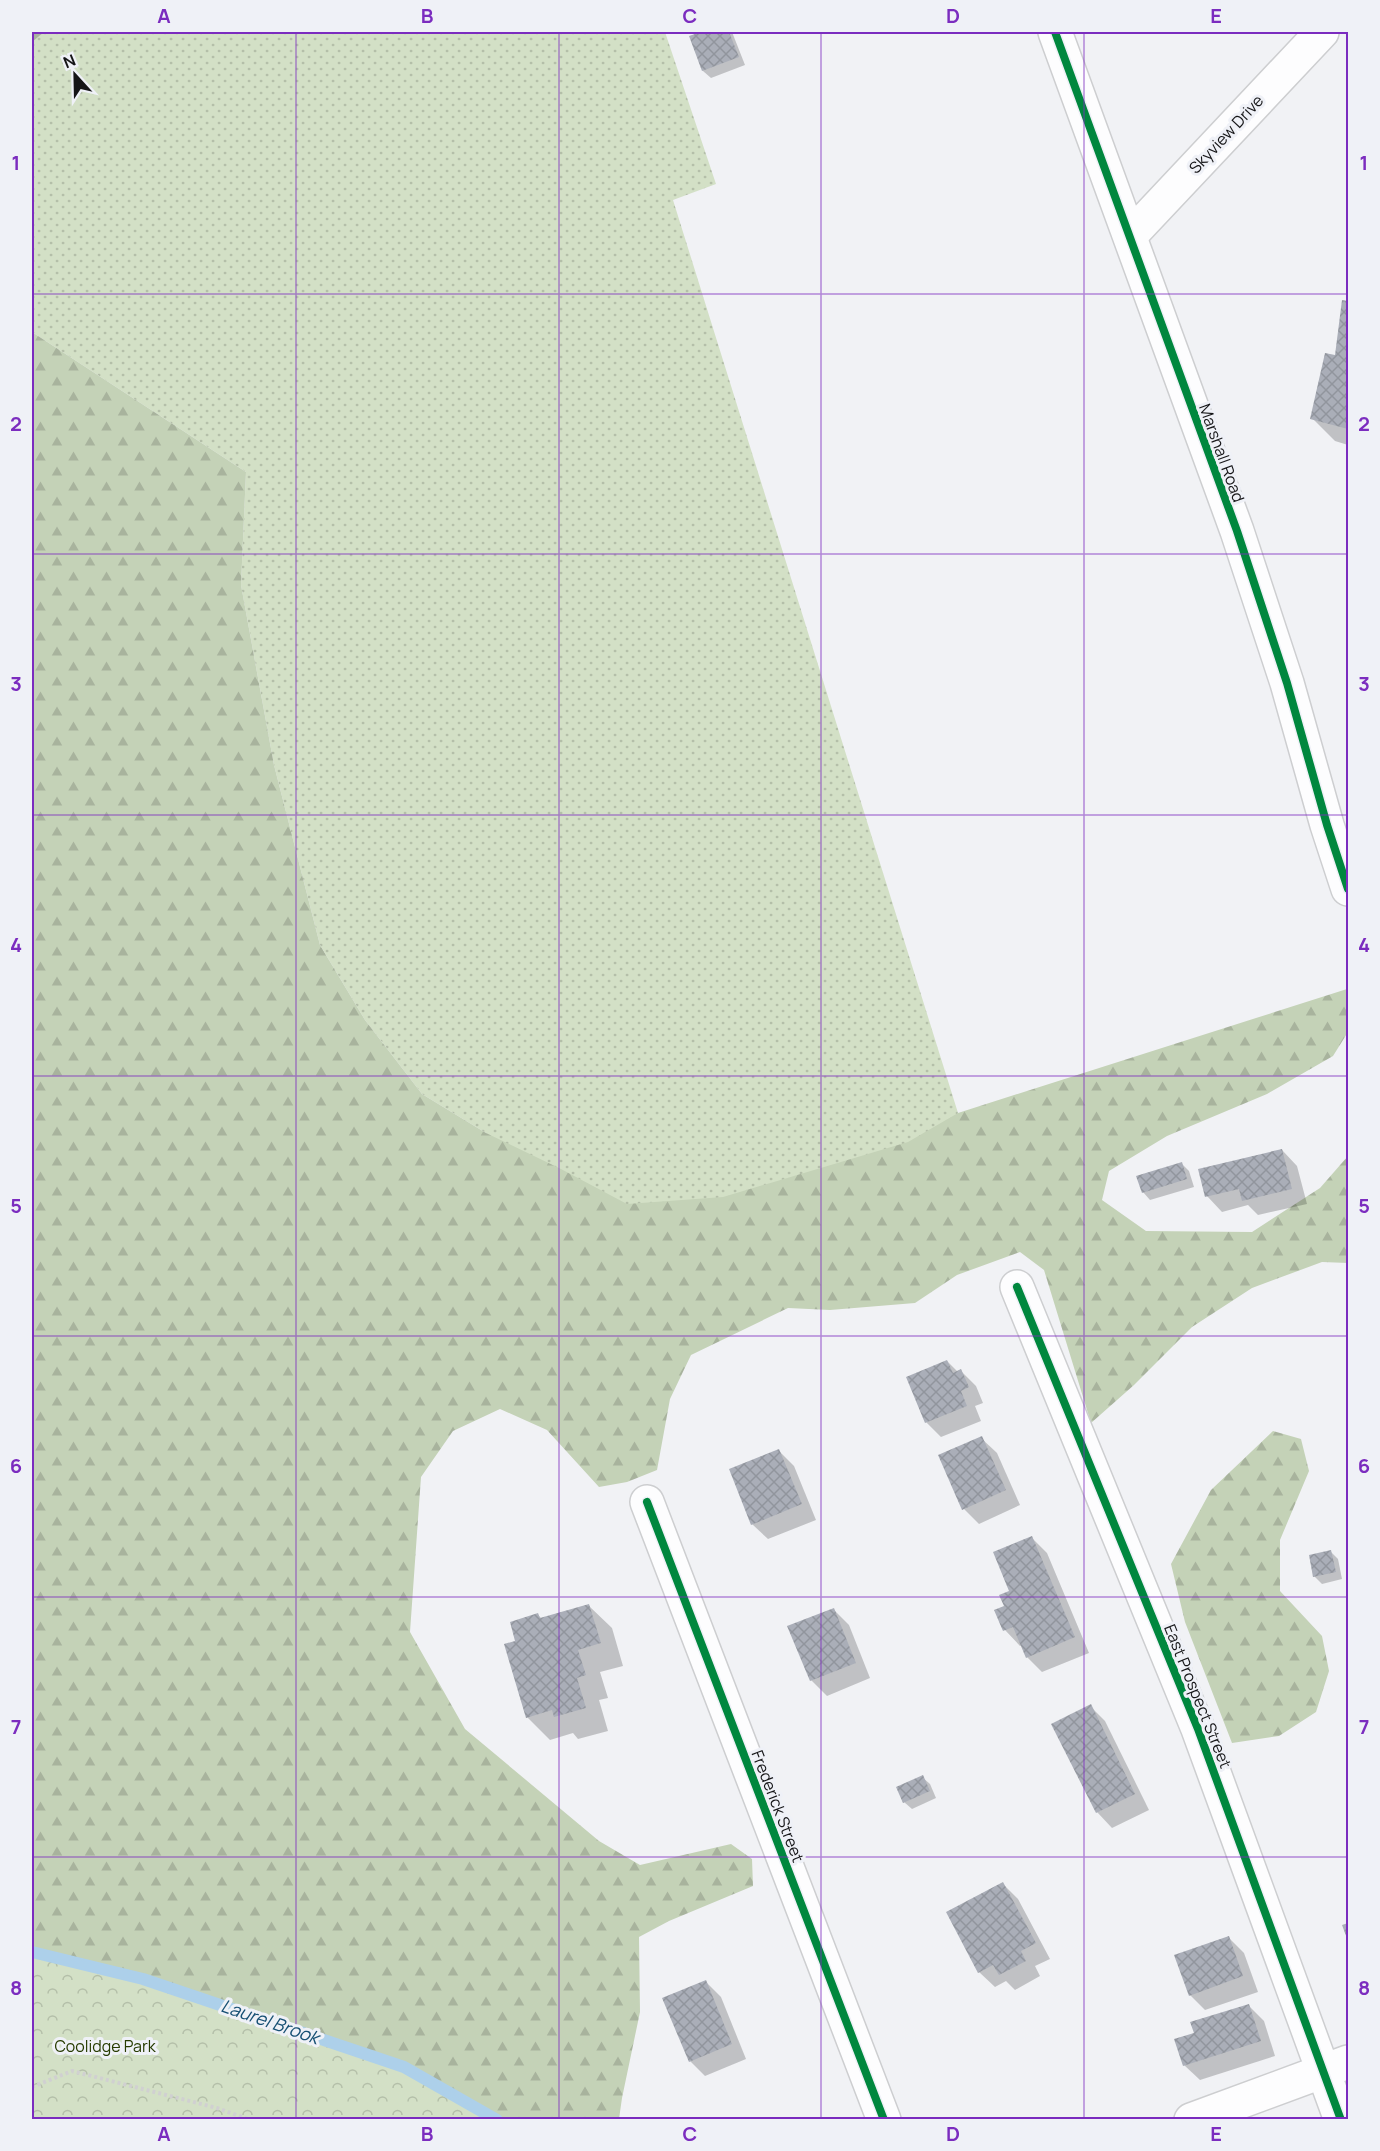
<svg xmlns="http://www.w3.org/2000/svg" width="1380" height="2151" viewBox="0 0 1380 2151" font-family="Manrope,sans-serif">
<defs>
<pattern id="grass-dots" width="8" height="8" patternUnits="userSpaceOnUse" patternTransform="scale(1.5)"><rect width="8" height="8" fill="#d3e0c6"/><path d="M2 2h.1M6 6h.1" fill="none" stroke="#b4bfa9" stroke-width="1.8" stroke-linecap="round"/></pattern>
<pattern id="forest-firs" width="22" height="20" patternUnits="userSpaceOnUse" patternTransform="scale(1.5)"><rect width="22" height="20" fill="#c4d2b7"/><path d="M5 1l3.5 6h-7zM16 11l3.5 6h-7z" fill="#a8b39d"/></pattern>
<pattern id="park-crowns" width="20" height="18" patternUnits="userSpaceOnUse" patternTransform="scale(1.5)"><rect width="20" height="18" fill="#d3e0c6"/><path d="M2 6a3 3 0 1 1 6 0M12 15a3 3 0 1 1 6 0" fill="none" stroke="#b4bfa9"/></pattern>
<pattern id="building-cross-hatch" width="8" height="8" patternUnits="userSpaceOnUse" patternTransform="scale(1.5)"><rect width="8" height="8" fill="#aaaeb8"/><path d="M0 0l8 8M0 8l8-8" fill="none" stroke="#91959d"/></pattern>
</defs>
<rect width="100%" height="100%" fill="#f1f2f5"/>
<polygon fill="url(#grass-dots)" points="32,32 665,32 716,184 673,200 958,1113 936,1167 608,1289 486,1133 422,1094 365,1020 320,945 274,765 241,585 246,472 32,332"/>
<g fill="url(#forest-firs)">
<polygon points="32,332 246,472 241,585 274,765 320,945 365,1020 422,1094 486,1133 561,1169 627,1204 723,1197 908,1142 958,1113 1347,989 1348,994 1348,1032 1333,1056 1267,1094 1167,1136 1109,1171 1102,1200 1146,1231 1252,1232 1320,1188 1348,1156 1348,1263 1322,1262 1252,1288 1192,1327 1134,1385 1091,1423 1044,1270 1020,1252 957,1275 915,1303 830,1310 788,1308 691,1355 670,1399 657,1470 627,1482 599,1487 547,1430 500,1409 453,1431 421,1477 410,1632 465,1729 599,1841 640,1865 731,1844 752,1859 753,1886 669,1921 639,1937 640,2012 622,2098 619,2119 304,2119 32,2071"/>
<polygon points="1273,1431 1301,1439 1309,1471 1280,1540 1280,1591 1322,1636 1329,1671 1316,1712 1279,1736 1232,1743 1185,1622 1171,1564 1211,1490"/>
</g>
<polygon fill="url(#park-crowns)" points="32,1952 143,1979 404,2067 497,2119 32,2119"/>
<g fill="#0003">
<polygon points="32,32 44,32 32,42"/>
<polygon points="705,32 732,32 745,65 711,78 703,71 690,37"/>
<polygon points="1343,301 1348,302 1348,445 1335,441 1312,418 1337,357"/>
<polygon points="1282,1150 1297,1166 1307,1204 1258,1215 1248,1205 1222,1212 1207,1196"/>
<polygon points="1182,1164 1189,1171 1194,1187 1150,1200 1143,1192"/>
<polygon points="947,1361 958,1372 961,1371 976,1386 983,1403 975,1406 981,1421 941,1437 926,1422"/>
<polygon points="981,1438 997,1453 1020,1505 979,1524 964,1509"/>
<polygon points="779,1451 794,1466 816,1520 768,1539 752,1524"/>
<polygon points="1032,1538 1047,1553 1089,1653 1042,1672 1027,1657 1022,1645 1020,1646 1005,1630 996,1611 1006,1607"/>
<polygon points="1331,1552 1338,1559 1342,1579 1322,1584 1314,1576"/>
<polygon points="589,1606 612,1628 623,1666 600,1672 608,1698 599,1700 608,1731 578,1739 573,1733 550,1740 527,1717 517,1642 538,1615 542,1619"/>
<polygon points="833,1609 849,1625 870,1678 827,1696 811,1680"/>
<polygon points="1090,1706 1105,1721 1149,1810 1112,1828 1097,1812"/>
<polygon points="922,1777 930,1784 936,1798 912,1809 904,1802"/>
<polygon points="1003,1884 1018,1899 1050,1959 1035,1966 1040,1976 1015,1990 1006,1981 995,1987 979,1972"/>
<polygon points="1229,1938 1244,1953 1258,1992 1205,2010 1190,1995"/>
<polygon points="706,1982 721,1997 746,2059 705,2076 690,2061"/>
<polygon points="1248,2005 1264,2021 1275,2056 1200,2080 1184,2065 1196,2034"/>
</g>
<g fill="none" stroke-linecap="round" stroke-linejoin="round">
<polyline stroke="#add0ea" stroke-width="12" points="32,1952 143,1979 404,2067 497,2120"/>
</g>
<g fill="url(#building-cross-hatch)">
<polygon points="701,32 729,32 739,57 702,71 689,36"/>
<polygon points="1342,300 1348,301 1348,429 1310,419 1325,353 1335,355"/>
<polygon points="1282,1149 1292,1189 1242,1201 1239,1189 1205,1197 1198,1169"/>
<polygon points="1182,1162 1187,1179 1142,1193 1136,1176"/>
<polygon points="947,1360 953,1373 961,1369 969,1387 961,1391 967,1406 925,1423 906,1377"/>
<polygon points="982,1436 1006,1490 962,1510 938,1455"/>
<polygon points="779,1449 802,1504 751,1525 729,1469"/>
<polygon points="1032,1536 1075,1637 1026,1658 1013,1627 1003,1631 994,1610 1004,1606 999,1595 1009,1591 993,1552"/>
<polygon points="1331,1550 1336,1572 1313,1577 1309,1555"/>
<polygon points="589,1604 601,1643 578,1650 586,1675 577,1678 586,1708 554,1717 552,1710 526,1718 504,1644 515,1641 510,1622 538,1613 540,1618"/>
<polygon points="834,1608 856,1663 810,1681 787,1626"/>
<polygon points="1091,1704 1135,1794 1096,1813 1051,1724"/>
<polygon points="923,1775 930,1791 903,1803 896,1787"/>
<polygon points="1003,1882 1036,1943 1021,1951 1026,1961 999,1975 993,1965 978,1973 946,1912"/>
<polygon points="1348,1923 1348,1941 1342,1925"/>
<polygon points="1229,1936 1243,1976 1189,1996 1174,1955"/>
<polygon points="706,1980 732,2044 689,2062 662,1998"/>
<polygon points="1249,2004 1261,2041 1183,2066 1174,2039 1194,2033 1190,2022"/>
</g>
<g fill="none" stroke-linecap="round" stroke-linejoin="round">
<g stroke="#cdced0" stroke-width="36">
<g id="minor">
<polyline points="1055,32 1237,531 1287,683 1327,825 1348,889"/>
<polyline points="1130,236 1322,32"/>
<polyline points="1017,1287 1198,1729 1341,2120"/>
<polyline points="647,1502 884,2120"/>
<polyline points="1191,2120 1348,2062"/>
</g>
</g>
<polyline stroke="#d0d0d1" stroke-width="4" stroke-dasharray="3 3" stroke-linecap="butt" points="32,2087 72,2071 217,2108 250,2120"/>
<use href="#minor" stroke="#fdfdfe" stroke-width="33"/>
<g stroke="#eff1f7" stroke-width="11">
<g id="cycleway">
<polyline points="1055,32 1237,531 1287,683 1327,825 1348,889"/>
<polyline points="1017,1287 1198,1729 1341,2120"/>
<polyline points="647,1502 884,2120"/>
</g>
</g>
<use href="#cycleway" stroke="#00873e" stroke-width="8"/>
</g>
<path fill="none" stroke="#7b2cbf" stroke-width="1.5" stroke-opacity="0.55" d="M296,32V2120M559,32V2120M821,32V2120M1084,32V2120M32,294H1348M32,554H1348M32,815H1348M32,1076H1348M32,1336H1348M32,1597H1348M32,1857H1348"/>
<g text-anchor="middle" stroke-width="6" stroke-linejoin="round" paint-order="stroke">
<g font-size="16" fill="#151517" stroke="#eff1f7">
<text transform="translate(1226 134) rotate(-47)" y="6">Skyview Drive</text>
<text transform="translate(1222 453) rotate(70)" y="6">Marshall Road</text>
<text transform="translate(1198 1696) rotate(68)" y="6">East Prospect Street</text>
<text transform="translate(778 1806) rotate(69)" y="6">Frederick Street</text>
</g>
<g font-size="16" fill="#273c02" stroke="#eff1f7">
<text x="105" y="2052">Coolidge Park</text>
</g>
<g font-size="18" font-style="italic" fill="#175074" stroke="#eff1f7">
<text transform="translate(270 2022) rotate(19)" y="6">Laurel Brook</text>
</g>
</g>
<rect width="1380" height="2151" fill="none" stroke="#eff1f7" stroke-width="66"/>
<g transform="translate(75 75) rotate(338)" stroke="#eff1f7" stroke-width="4.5" paint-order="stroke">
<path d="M0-4.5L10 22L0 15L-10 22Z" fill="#151517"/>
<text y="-9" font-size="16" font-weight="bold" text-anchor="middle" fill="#151517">N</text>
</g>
<rect x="33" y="33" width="1314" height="2085" fill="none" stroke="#7b2cbf" stroke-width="2"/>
<g font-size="20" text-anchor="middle" font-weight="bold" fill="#7b2cbf">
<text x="164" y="23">A</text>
<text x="427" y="23">B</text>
<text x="690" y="23">C</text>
<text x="953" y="23">D</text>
<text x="1216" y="23">E</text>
<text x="16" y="170">1</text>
<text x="1364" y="170">1</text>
<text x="16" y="431">2</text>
<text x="1364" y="431">2</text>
<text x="16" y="691">3</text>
<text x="1364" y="691">3</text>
<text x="16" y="952">4</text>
<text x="1364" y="952">4</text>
<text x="16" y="1213">5</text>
<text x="1364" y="1213">5</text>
<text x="16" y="1473">6</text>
<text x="1364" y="1473">6</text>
<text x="16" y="1734">7</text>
<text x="1364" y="1734">7</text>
<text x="16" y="1995">8</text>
<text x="1364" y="1995">8</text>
<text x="164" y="2141">A</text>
<text x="427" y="2141">B</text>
<text x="690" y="2141">C</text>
<text x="953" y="2141">D</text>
<text x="1216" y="2141">E</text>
</g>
</svg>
